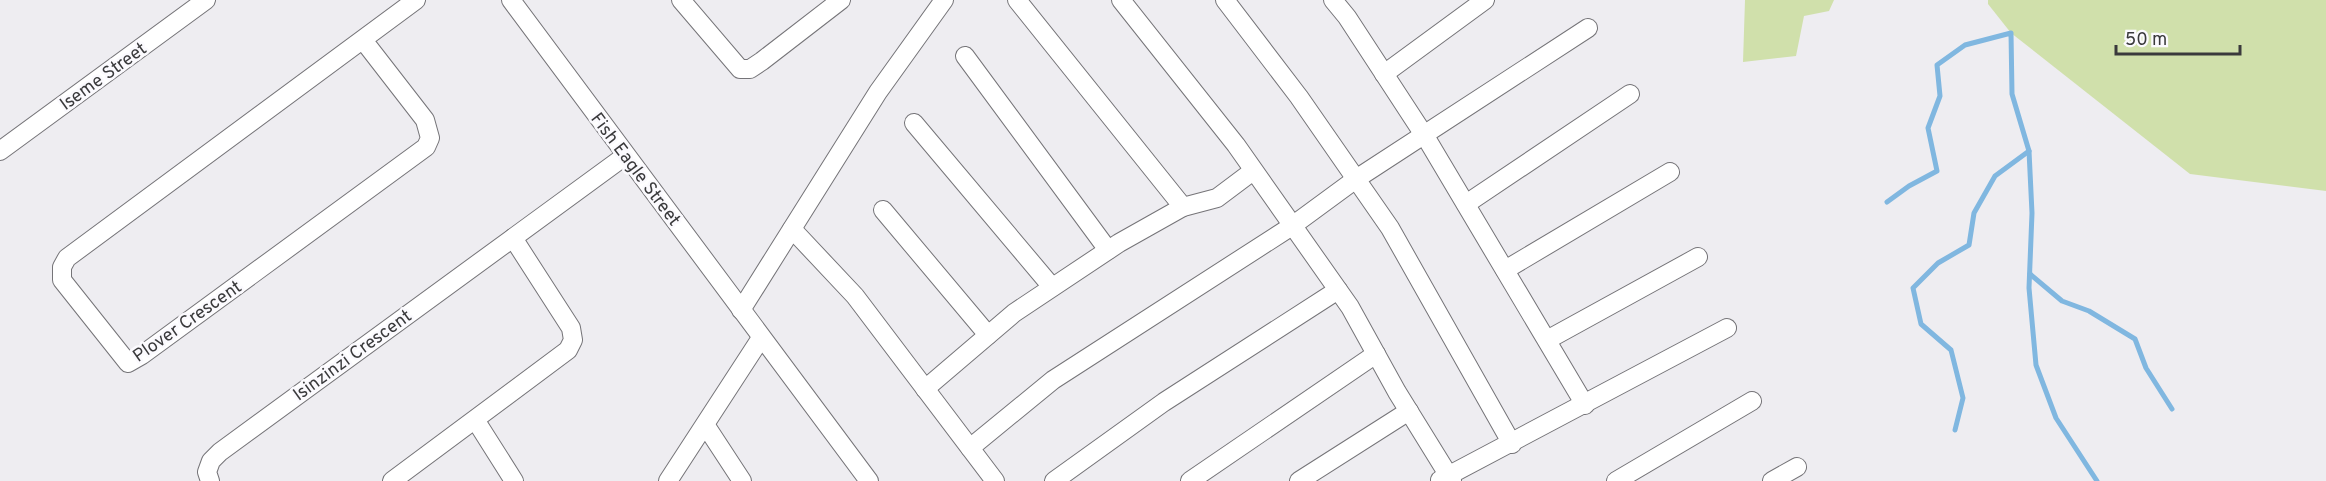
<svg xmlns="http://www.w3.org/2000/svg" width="2326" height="481" viewBox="0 0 2326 481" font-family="Overpass,sans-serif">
<rect width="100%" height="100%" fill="#eeedf1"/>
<g fill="#d0e0ab">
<polygon points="1745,0 1834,0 1829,11 1804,16 1796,56 1743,62"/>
<polygon points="1988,0 2326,0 2326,191 2190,174 2011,33 1988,4"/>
</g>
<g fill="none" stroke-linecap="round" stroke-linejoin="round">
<g stroke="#80b7e0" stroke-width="5">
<polyline points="1887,202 1909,186 1937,171 1928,128 1940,96 1937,65 1965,45 2011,33 2012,94 2029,151 2032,213 2029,288 2036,365 2056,418 2097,481"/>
<polyline points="2030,274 2062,301 2089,311 2135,339 2146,368 2172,409"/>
<polyline points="1955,430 1963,398 1951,350 1921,324 1913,288 1938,263 1969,245 1974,213 1995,176 2029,151"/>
</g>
<g stroke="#757478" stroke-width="20">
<g id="minor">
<polyline points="511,0 869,481"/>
<polyline points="681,0 740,69 750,69 762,61 841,0"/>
<polyline points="1017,0 1183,207"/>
<polyline points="1121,0 1236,145 1350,307 1397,392 1452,481"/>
<polyline points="1225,0 1299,97 1390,228 1512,444"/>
<polyline points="1333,0 1347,17 1428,141 1585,405"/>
<polyline points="363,40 425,120 430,138 426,147 142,355 128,363 62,280 62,267 67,258 416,0"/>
<polyline points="965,56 1108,250"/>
<polyline points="1384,74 1485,0"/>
<polyline points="914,123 1052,287"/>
<polyline points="0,151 206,0"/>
<polyline points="1466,204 1630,94"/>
<polyline points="883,210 988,335"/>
<polyline points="792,229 855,296 995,481"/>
<polyline points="1505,270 1670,172"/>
<polyline points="741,310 878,92 944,0"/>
<polyline points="1547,340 1698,257"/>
<polyline points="925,389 1014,313 1119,243 1183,207 1217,198 1253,171"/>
<polyline points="476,421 514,481"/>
<polyline points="706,426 742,481"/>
<polyline points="970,448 1053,380 1292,226 1356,179 1588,28"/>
<polyline points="1440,480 1727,328"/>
<polyline points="210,481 207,472 211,461 220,452 625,156"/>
<polyline points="392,481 568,350 573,340 571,328 513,238"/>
<polyline points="668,481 761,338"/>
<polyline points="1054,481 1164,402 1338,290"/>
<polyline points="1190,481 1376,354"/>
<polyline points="1299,481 1409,411"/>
<polyline points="1616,481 1752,401"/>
<polyline points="1772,481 1797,467"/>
</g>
</g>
<use href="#minor" stroke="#fff" stroke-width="18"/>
</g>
<g text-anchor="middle" stroke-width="5" stroke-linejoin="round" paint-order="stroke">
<g font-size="18" fill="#3a3a3c" stroke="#fbfafe">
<text transform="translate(103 76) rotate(-36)" y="6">Iseme Street</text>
<text transform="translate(636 169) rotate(53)" y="6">Fish Eagle Street</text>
<text transform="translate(187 321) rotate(-35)" y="6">Plover Crescent</text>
<text transform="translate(352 355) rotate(-36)" y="6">Isinzinzi Crescent</text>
</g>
</g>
<path d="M2116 45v9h124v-9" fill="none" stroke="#3a3a3c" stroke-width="3"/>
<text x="2125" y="45" font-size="18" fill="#3a3a3c" stroke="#fbfafe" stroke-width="4.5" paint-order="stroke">50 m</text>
</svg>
